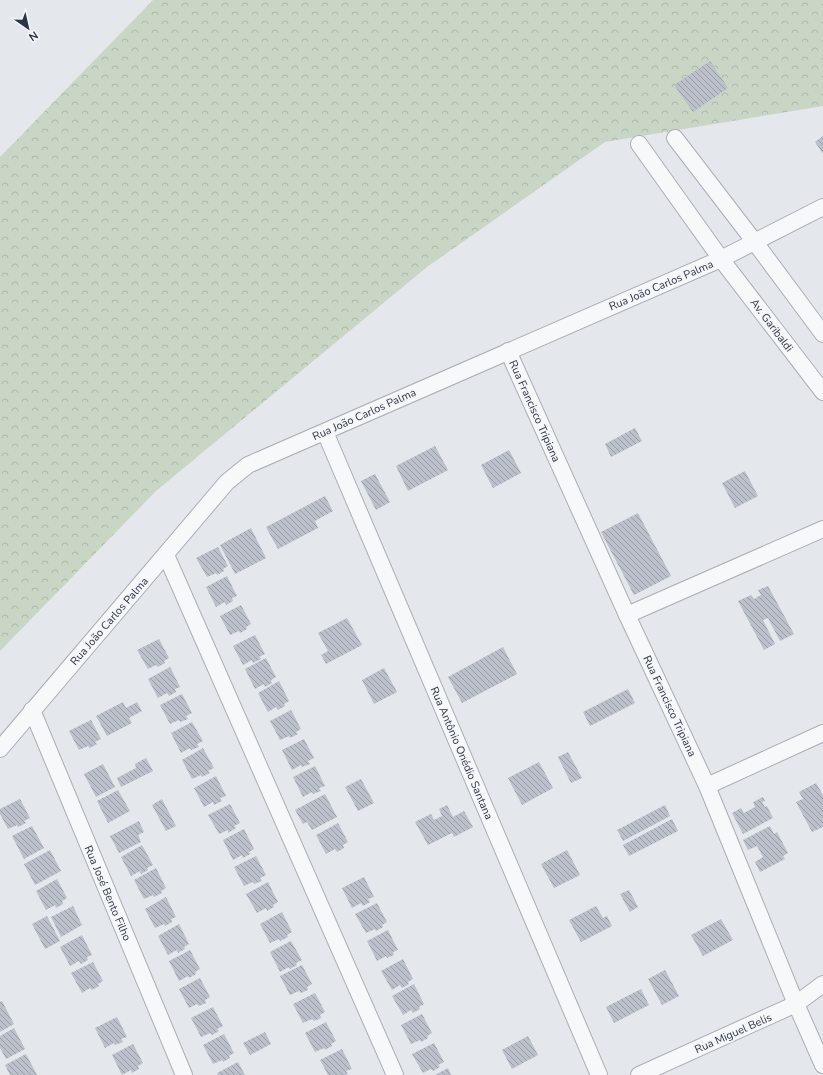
<svg xmlns="http://www.w3.org/2000/svg" width="823" height="1075" viewBox="0 0 823 1075" font-family="'Nunito Sans',sans-serif">
<defs>
<pattern id="forest-crowns" width="20" height="18" patternUnits="userSpaceOnUse"><rect width="20" height="18" fill="#c9d6c5"/><path d="M2 6a3 3 0 1 1 6 0M12 15a3 3 0 1 1 6 0" fill="none" stroke="#adb8ab"/></pattern>
<pattern id="building-back-hatch" width="6" height="6" patternUnits="userSpaceOnUse"><rect width="6" height="6" fill="#bbc0ca"/><path d="M-1 5l2 2M0 0l6 6M5-1l2 2" fill="none" stroke="#989da6"/></pattern>
</defs>
<rect width="100%" height="100%" fill="#e4e7ec"/>
<polygon fill="url(#forest-crowns)" points="153,0 823,0 823,106 605,142 427,267 156,491 0,651 0,157"/>
<g fill="url(#building-back-hatch)">
<polygon points="710,61 728,88 693,112 674,85"/>
<polygon points="823,136 823,154 815,142"/>
<polygon points="635,428 642,441 611,457 605,444"/>
<polygon points="435,446 448,470 408,491 396,466"/>
<polygon points="509,450 521,473 493,488 481,465"/>
<polygon points="745,471 758,496 735,508 722,483"/>
<polygon points="375,474 390,502 376,510 361,481"/>
<polygon points="325,496 333,511 315,521 318,528 278,549 266,527"/>
<polygon points="638,513 671,576 634,595 601,532"/>
<polygon points="251,528 266,558 235,574 220,545"/>
<polygon points="218,547 228,566 223,569 224,571 217,575 216,573 207,577 196,558"/>
<polygon points="227,576 237,596 232,598 233,601 226,605 225,602 216,607 206,587"/>
<polygon points="768,586 794,634 780,641 768,618 763,620 775,644 764,650 738,601 751,595 754,599 761,595 758,590"/>
<polygon points="241,605 251,624 246,627 247,629 240,633 239,631 230,635 220,616"/>
<polygon points="347,618 362,645 326,664 321,655 328,651 318,633"/>
<polygon points="255,635 265,654 259,657 261,659 253,663 252,660 243,665 233,646"/>
<polygon points="159,639 169,658 164,661 165,663 158,667 156,665 148,669 137,650"/>
<polygon points="503,647 517,674 462,703 448,677"/>
<polygon points="266,658 276,677 271,680 272,683 265,687 264,684 255,689 245,669"/>
<polygon points="170,667 180,687 175,689 176,692 169,696 167,693 158,698 148,679"/>
<polygon points="384,668 397,692 374,704 362,680"/>
<polygon points="279,681 289,701 284,704 285,706 278,710 276,707 268,712 258,693"/>
<polygon points="628,689 635,703 590,726 583,712"/>
<polygon points="182,694 192,713 186,716 188,719 180,722 179,720 170,724 160,705"/>
<polygon points="123,702 126,708 137,702 142,711 129,718 132,723 107,736 96,716"/>
<polygon points="291,710 301,729 296,732 298,734 290,738 289,736 280,740 270,721"/>
<polygon points="91,720 101,739 95,742 97,744 90,748 88,746 79,750 69,731"/>
<polygon points="192,722 203,741 197,744 199,747 191,750 190,748 181,753 171,733"/>
<polygon points="304,739 314,758 308,761 310,764 302,767 301,765 292,770 282,750"/>
<polygon points="203,748 214,768 208,771 210,773 202,777 201,775 192,779 182,760"/>
<polygon points="568,752 582,778 571,783 558,757"/>
<polygon points="146,758 153,771 121,787 117,778 136,768 135,764"/>
<polygon points="539,762 553,788 522,805 508,778"/>
<polygon points="103,764 115,787 96,797 84,774"/>
<polygon points="315,766 325,786 319,788 321,791 313,794 312,792 303,797 293,777"/>
<polygon points="216,776 226,796 220,798 222,801 214,805 213,802 204,807 194,788"/>
<polygon points="361,779 374,803 358,811 345,787"/>
<polygon points="816,783 823,795 823,827 812,832 796,802 803,799 799,792"/>
<polygon points="118,790 130,811 108,823 97,801"/>
<polygon points="325,794 337,817 312,830 307,822 303,824 295,810"/>
<polygon points="763,797 765,801 762,802 765,807 767,806 773,818 743,834 732,813 741,808 744,813 755,807 753,802"/>
<polygon points="20,799 30,818 24,821 26,823 18,827 17,825 8,829 0,814 0,809"/>
<polygon points="162,799 176,826 166,831 152,805"/>
<polygon points="230,804 240,823 234,826 236,828 228,833 228,830 219,834 208,815"/>
<polygon points="447,805 453,817 464,811 473,827 454,837 452,833 428,845 415,822 431,814 434,820 442,816 439,809"/>
<polygon points="665,805 670,816 623,841 617,830"/>
<polygon points="672,819 678,831 629,856 623,845"/>
<polygon points="139,821 144,832 138,835 141,842 119,853 110,836"/>
<polygon points="338,823 348,842 343,845 344,848 337,852 335,849 326,854 316,835"/>
<polygon points="32,826 44,848 24,859 12,836"/>
<polygon points="770,826 774,834 777,832 788,853 783,856 785,859 760,872 755,862 763,857 757,846 748,850 743,840"/>
<polygon points="244,829 254,849 249,852 250,854 243,858 242,855 233,860 223,840"/>
<polygon points="142,845 153,865 147,868 148,870 141,874 140,871 131,876 121,857"/>
<polygon points="50,850 61,871 35,885 24,864"/>
<polygon points="567,850 580,875 554,888 541,864"/>
<polygon points="256,856 266,875 260,878 262,881 254,884 253,882 244,886 234,867"/>
<polygon points="156,868 166,888 161,891 162,893 154,897 153,895 144,899 134,880"/>
<polygon points="364,877 374,897 368,899 370,902 363,906 361,903 352,908 342,888"/>
<polygon points="57,879 67,898 62,901 63,904 56,908 55,905 46,910 36,891"/>
<polygon points="268,882 278,902 273,905 274,907 267,911 266,908 257,913 246,894"/>
<polygon points="629,890 638,907 630,912 620,894"/>
<polygon points="166,897 176,917 171,919 172,922 165,926 164,924 155,928 145,909"/>
<polygon points="377,903 387,922 382,925 383,927 376,931 375,929 366,933 355,914"/>
<polygon points="73,906 82,925 61,937 51,917"/>
<polygon points="596,906 603,918 607,916 612,926 581,942 569,920"/>
<polygon points="282,912 292,932 287,935 288,937 280,941 279,939 270,943 260,924"/>
<polygon points="47,916 60,941 45,949 32,924"/>
<polygon points="721,919 733,940 703,956 691,935"/>
<polygon points="179,924 189,944 184,947 185,949 178,953 177,950 168,955 158,936"/>
<polygon points="388,930 398,950 393,952 394,955 387,958 386,956 377,961 367,941"/>
<polygon points="82,935 92,955 87,957 88,960 81,964 79,961 70,966 60,947"/>
<polygon points="291,941 302,960 296,963 297,965 290,969 289,967 280,972 270,952"/>
<polygon points="190,950 200,969 195,972 196,974 189,978 188,976 179,981 169,961"/>
<polygon points="403,959 413,979 408,982 409,984 402,988 400,985 392,990 381,971"/>
<polygon points="93,962 103,981 98,984 99,986 92,990 90,988 82,993 71,973"/>
<polygon points="302,965 312,984 307,987 308,990 301,993 299,991 290,995 280,976"/>
<polygon points="665,970 679,996 662,1005 648,979"/>
<polygon points="200,978 210,997 205,1000 206,1003 199,1006 197,1004 189,1008 179,989"/>
<polygon points="414,984 424,1004 419,1007 420,1009 413,1013 411,1010 403,1015 392,996"/>
<polygon points="641,989 649,1005 614,1023 606,1007"/>
<polygon points="315,993 325,1012 320,1015 321,1018 314,1021 312,1019 303,1023 293,1004"/>
<polygon points="2,1001 14,1024 0,1032 0,1002"/>
<polygon points="213,1007 223,1026 217,1029 219,1031 212,1035 210,1033 201,1037 191,1018"/>
<polygon points="422,1014 432,1033 427,1036 428,1038 421,1042 420,1040 411,1044 401,1025"/>
<polygon points="117,1017 127,1037 121,1039 123,1042 115,1045 114,1043 105,1048 95,1028"/>
<polygon points="326,1022 336,1041 331,1044 332,1046 325,1050 324,1048 315,1052 305,1033"/>
<polygon points="14,1028 25,1049 6,1059 0,1048 0,1036"/>
<polygon points="265,1032 271,1044 250,1055 243,1043"/>
<polygon points="224,1034 234,1053 229,1056 230,1058 223,1062 222,1060 213,1064 203,1045"/>
<polygon points="528,1036 538,1055 512,1069 502,1050"/>
<polygon points="434,1043 444,1062 438,1065 440,1067 433,1071 431,1069 423,1073 412,1054"/>
<polygon points="133,1044 143,1063 138,1066 139,1069 132,1073 131,1070 122,1075 112,1055"/>
<polygon points="342,1049 352,1069 346,1071 348,1074 345,1075 328,1075 320,1060"/>
<polygon points="26,1054 37,1075 10,1075 5,1065"/>
<polygon points="238,1062 245,1075 218,1075 217,1073"/>
<polygon points="448,1068 451,1075 435,1075"/>
</g>
<g fill="none" stroke-linecap="round" stroke-linejoin="round">
<g stroke="#a9aeb7" stroke-width="18">
<g id="minor">
<polyline points="675,138 754,241 823,334"/>
<polyline points="639,144 721,259 823,392"/>
<polyline points="508,351 627,615 707,786 796,1004 823,1065"/>
<polyline points="325,432 599,1075"/>
<polyline points="166,555 395,1075"/>
<polyline points="627,615 823,529"/>
<polyline points="32,710 184,1075"/>
<polyline points="0,749 227,482 248,465 721,259 823,207"/>
<polyline points="707,786 823,733"/>
<polyline points="639,1075 796,1004 823,984"/>
</g>
</g>
<use href="#minor" stroke="#f7f8fa" stroke-width="16"/>
</g>
<g text-anchor="middle" stroke-width="3.5" stroke-linejoin="round" paint-order="stroke">
<g font-size="11" fill="#2b3445" stroke="#f4f6f9">
<text transform="translate(661 285) rotate(-23)" y="4">Rua João Carlos Palma</text>
<text transform="translate(772 325) rotate(53)" y="4">Av. Garibaldi</text>
<text transform="translate(535 411) rotate(66)" y="4">Rua Francisco Tripiana</text>
<text transform="translate(364 414) rotate(-24)" y="4">Rua João Carlos Palma</text>
<text transform="translate(109 621) rotate(-49)" y="4">Rua João Carlos Palma</text>
<text transform="translate(670 706) rotate(65)" y="4">Rua Francisco Tripiana</text>
<text transform="translate(462 753) rotate(67)" y="4">Rua Antônio Onédio Santana</text>
<text transform="translate(108 893) rotate(67)" y="4">Rua José Bento Filho</text>
<text transform="translate(733 1033) rotate(-24)" y="4">Rua Miguel Belis</text>
</g>
</g>
<g transform="translate(28 28) rotate(146)" stroke="#f4f6f9" stroke-width="3" paint-order="stroke">
<path d="M0-3L7 15L0 10L-7 15Z" fill="#2b3445"/>
<text y="-6" font-size="11" font-weight="bold" text-anchor="middle" fill="#2b3445">N</text>
</g>
</svg>
